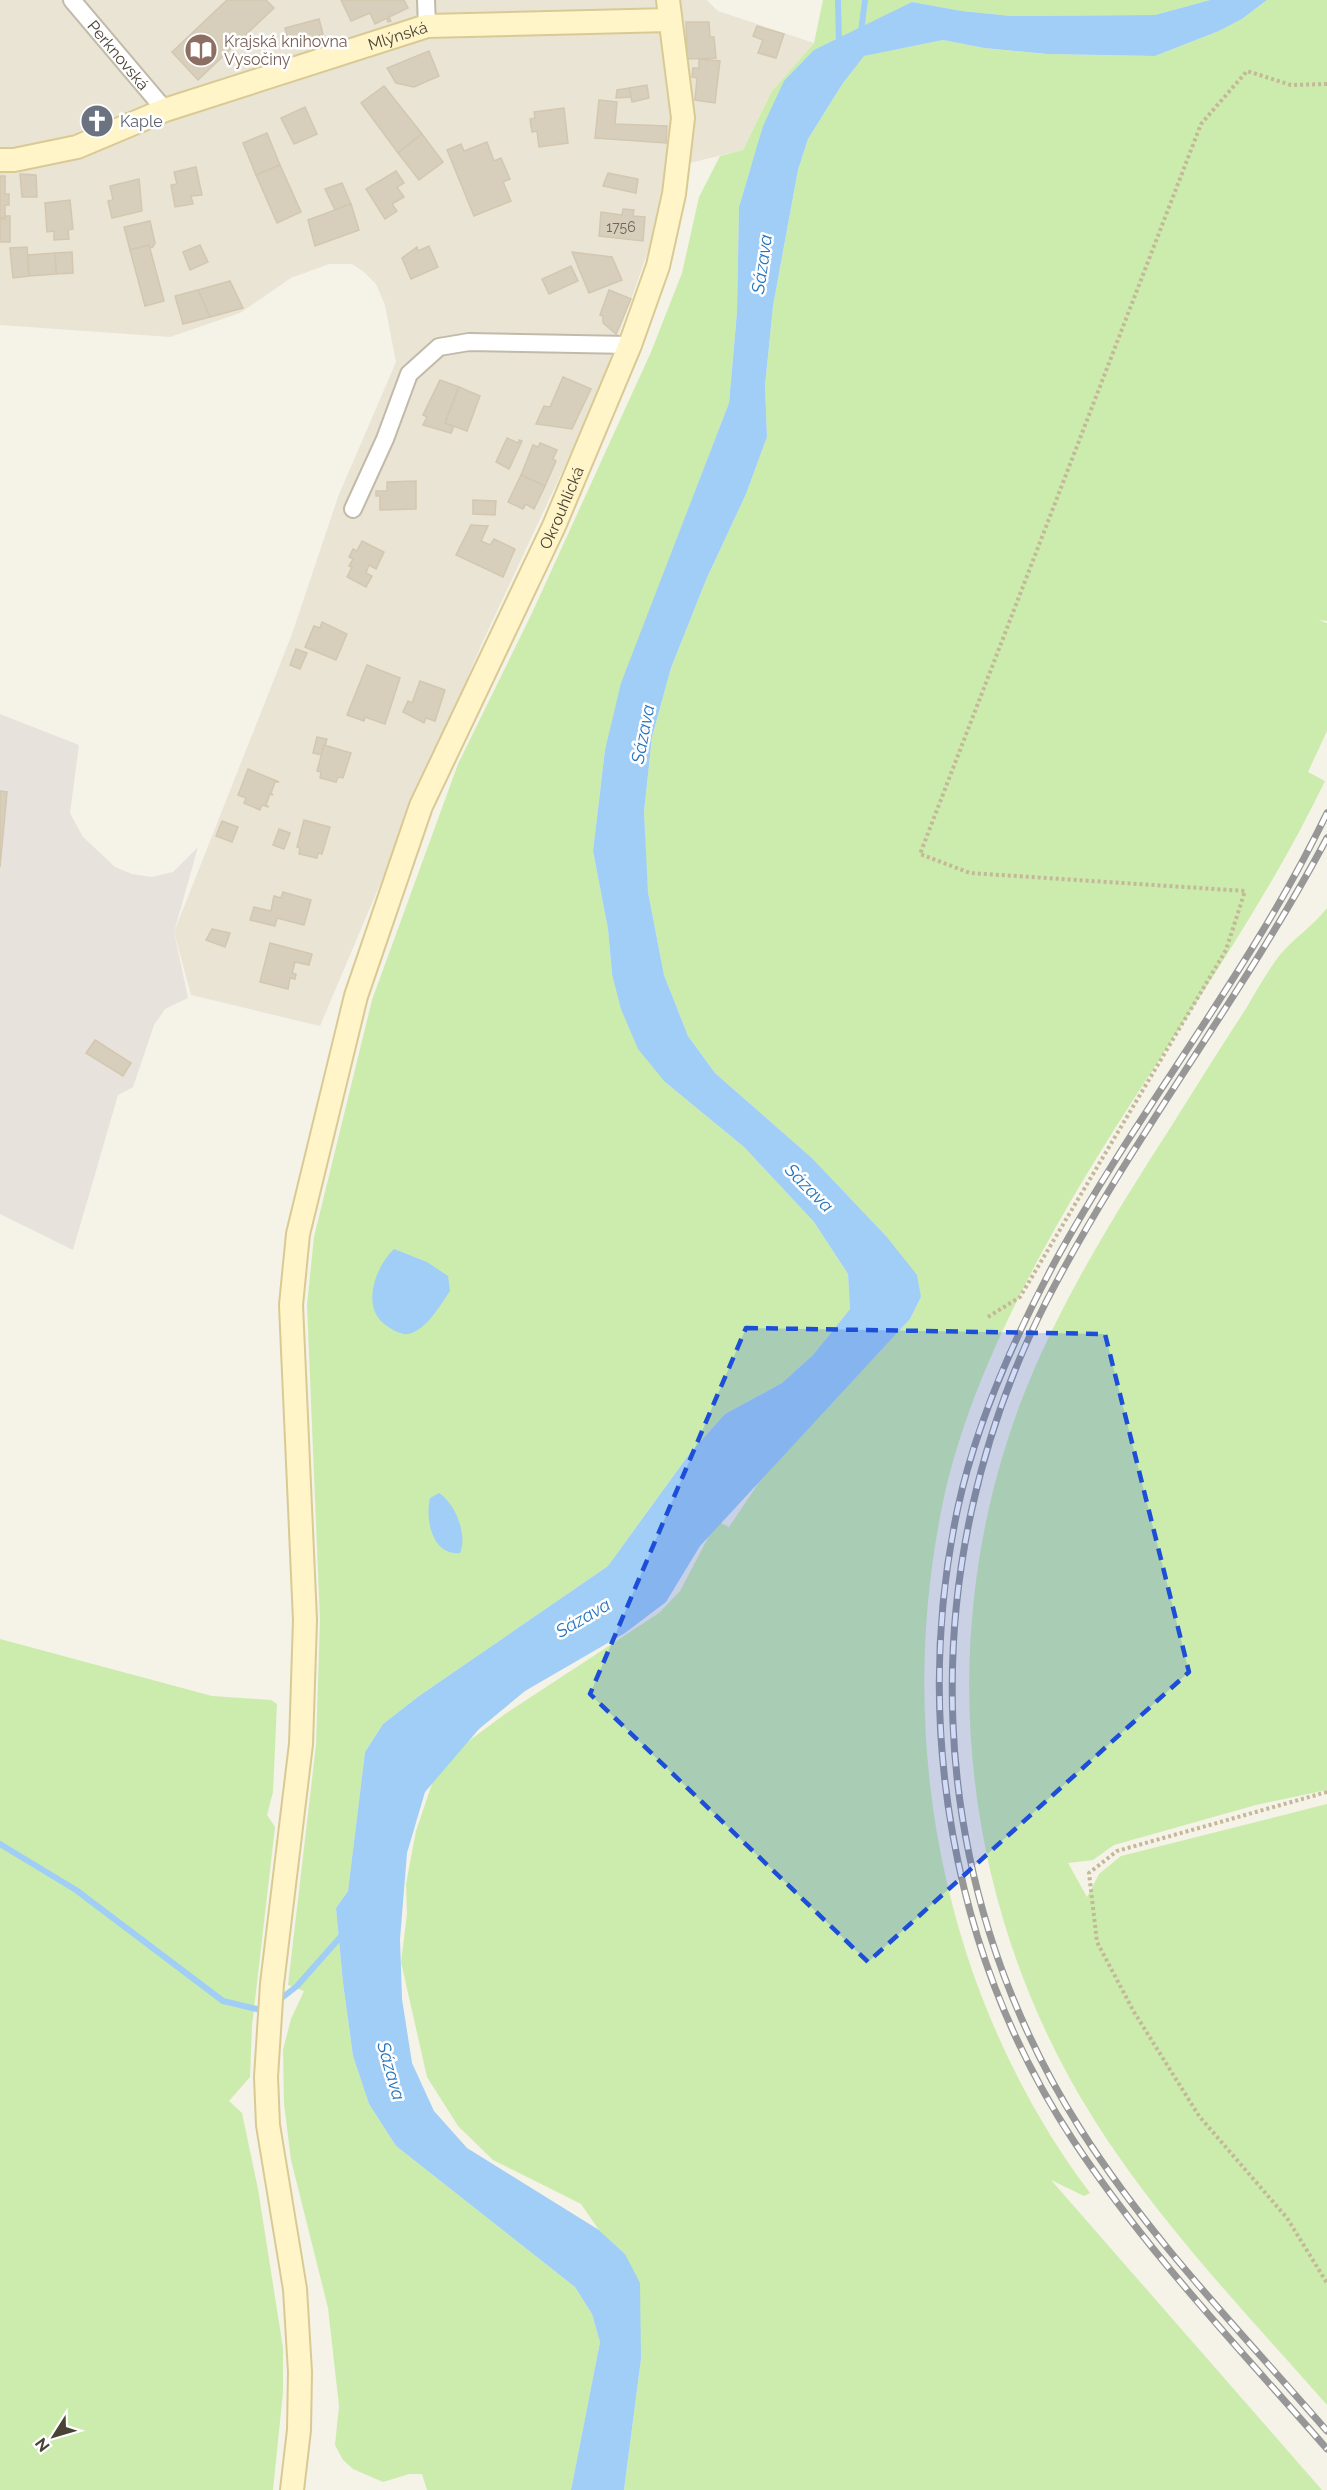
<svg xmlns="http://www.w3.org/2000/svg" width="1327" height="2490" viewBox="0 0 1327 2490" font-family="Raleway,sans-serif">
<rect width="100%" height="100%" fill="#f5f2e8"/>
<polygon fill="#eae4d5" points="0,0 707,0 718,11 814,43 772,91 743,150 665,169 653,237 597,397 483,641 320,1026 191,995 174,932 292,634 338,497 396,362 385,305 376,284 364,272 352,264 329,264 291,278 240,313 170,337 0,325"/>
<polygon fill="#e7e3dc" points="0,714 79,745 70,813 83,837 115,867 132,874 152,877 173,872 198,847 174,932 188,998 165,1009 154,1025 133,1087 118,1095 73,1250 0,1214"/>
<g fill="#ccecad">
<polygon points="823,0 1210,0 1155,15 1011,16 962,11 912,2 751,167 739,207 737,312 729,403 647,617 605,750 593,851 608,929 612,974 665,1082 744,1147 814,1222 848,1274 850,1309 813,1355 782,1383 725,1414 690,1453 608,1566 419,1696 383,1724 365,1752 348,1891 336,1908 343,1983 353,2056 369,2104 396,2146 575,2287 592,2314 600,2342 571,2490 427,2490 422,2474 409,2474 383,2482 353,2469 343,2460 335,2445 339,2406 328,2308 291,2160 284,2104 283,2050 291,2019 304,1991 288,1985 316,1745 320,1620 307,1305 314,1237 372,1000 458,764 532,613 651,352 682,273 699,197 720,156 743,150 772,91 814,43"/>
<path d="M1267,0H1327V621L1318,620L1327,623V731L1308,772L1325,781C1245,947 1128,1092 1041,1254C999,1333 960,1418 942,1507C894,1744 944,1998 1090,2193L1084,2196L1051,2180L1322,2490H624L641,2359L625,2254L599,2230L581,2204L493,2160L458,2126L427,2077L401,1962L407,1914L406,1884L416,1831L436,1772L450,1755L505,1714L659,1613L680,1591L710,1534L721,1523L729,1527L762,1478L910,1319L921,1297L886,1236L812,1158L715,1073L688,1036L664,975L648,892L645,850L644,812L652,737L671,668L706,580L746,494L767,437L765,386L773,306L798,170L808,139L843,83L863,56L943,40L984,48L1047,54L1155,56L1219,31L1242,19Z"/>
<path d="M1327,908V1790L1256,1805L1114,1845L1093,1860L1068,1863L1087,1897L1099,1874L1121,1856L1327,1804V2405C1247,2314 1160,2224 1095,2121C959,1907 931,1636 1022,1399C1060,1301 1117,1211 1174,1122C1198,1084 1222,1045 1247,1007C1257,990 1267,972 1279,956C1293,939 1313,926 1327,908Z"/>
<polygon points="0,1639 212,1696 271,1700 277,1704 273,1792 267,1815 275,1827 252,2026 250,2077 229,2101 242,2113 258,2189 283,2348 283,2392 273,2490 0,2490"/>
</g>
<g fill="#a0cef6">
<polygon points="1210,0 1267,0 1242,19 1219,31 1155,56 1047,54 984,48 943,40 864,56 843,83 808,139 798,170 773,306 765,386 767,437 746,494 706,580 671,668 652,737 644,812 648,892 664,975 688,1036 715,1073 812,1158 886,1236 917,1275 921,1297 910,1319 700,1546 666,1602 625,1633 525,1691 479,1729 425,1792 407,1853 400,1939 402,1999 412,2063 434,2111 467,2148 599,2230 625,2254 640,2283 641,2359 624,2490 571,2490 600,2342 592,2314 575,2287 396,2146 369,2104 353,2056 343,1983 336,1908 348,1891 365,1752 383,1724 419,1696 608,1566 690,1453 725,1414 782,1383 813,1355 850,1309 848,1274 814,1222 744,1147 665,1082 638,1049 621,1009 612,974 608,929 593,851 605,750 621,683 729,403 737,312 739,207 763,126 784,81 814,50 912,2 962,11 1011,16 1155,15"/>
<path d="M394,1249L427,1262L448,1276L450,1291C441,1304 426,1331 408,1334C401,1335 393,1330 387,1326C360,1309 375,1267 394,1249Z"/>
<path d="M439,1493C455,1503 468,1535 460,1553C432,1556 425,1519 430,1498Z"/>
</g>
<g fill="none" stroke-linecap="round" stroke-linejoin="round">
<g stroke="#a0cef6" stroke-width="6">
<polyline points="838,0 839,44"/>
<polyline points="861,32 865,0"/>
<polyline points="0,1844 76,1890 223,2001 265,2011"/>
<polyline points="278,2001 297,1986 344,1933"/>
</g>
</g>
<g fill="#d8cebc" stroke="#d3c7af" stroke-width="1.5">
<polygon points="227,0 266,0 274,8 198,80 172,52"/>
<polygon points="341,0 404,0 408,8 389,17 391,21 388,22 387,18 375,24 370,13 351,21"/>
<polygon points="319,19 323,34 289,44 285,28"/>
<polygon points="686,22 709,22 710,37 714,37 716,58 687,59"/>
<polygon points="757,26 784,34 776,58 758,53 763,40 753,36"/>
<polygon points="429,51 439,76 414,87 396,83 387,68"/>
<polygon points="699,59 720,61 715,103 695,100 697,78 692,77 693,68 699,68"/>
<polygon points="647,85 649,98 632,102 629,88"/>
<polygon points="384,86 422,134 398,153 361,103"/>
<polygon points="629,88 631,97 616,98 617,90"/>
<polygon points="599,100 617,102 615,124 667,126 666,143 595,138"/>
<polygon points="305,107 317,134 294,144 281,118"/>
<polygon points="564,108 568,143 539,147 537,131 532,132 530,119 535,118 534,112"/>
<polygon points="97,109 107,119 105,123 93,128 88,115"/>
<polygon points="267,133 280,165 256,175 243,143"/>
<polygon points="422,134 443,162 419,180 398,153"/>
<polygon points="487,142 494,161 501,158 510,179 503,182 511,201 474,216 447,150 461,144 464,151"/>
<polygon points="280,165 301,212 277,223 256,175"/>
<polygon points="196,167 202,195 191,196 193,204 175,207 171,185 177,184 174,172"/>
<polygon points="396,171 404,183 397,187 404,197 392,204 397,211 385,219 366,189"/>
<polygon points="608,173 638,179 636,193 603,186"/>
<polygon points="20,174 36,175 37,197 22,197"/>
<polygon points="0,176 5,176 5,194 9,194 9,205 5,205 5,219 0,218"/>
<polygon points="139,179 142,211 112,218 108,201 113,200 110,186"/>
<polygon points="342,183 351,204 335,210 325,189"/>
<polygon points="70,200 73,229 68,230 69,239 54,240 54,231 47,232 45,203"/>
<polygon points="351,204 359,230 315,246 308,220"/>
<polygon points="623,209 634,210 633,216 645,217 643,241 599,236 601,212 622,215"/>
<polygon points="5,216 10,216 10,242 0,242 0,218 5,219"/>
<polygon points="150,221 155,243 153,247 150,248 149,245 130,250 124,227"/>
<polygon points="149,245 164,301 145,306 130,250"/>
<polygon points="200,245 208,262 190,270 183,252"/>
<polygon points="429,246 438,267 411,279 402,258 417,247 418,251"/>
<polygon points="27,247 29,276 13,278 10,248"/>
<polygon points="72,252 73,273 56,274 55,253"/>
<polygon points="572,252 612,257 622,280 589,293"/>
<polygon points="55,253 56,274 29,276 28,255"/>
<polygon points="571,266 578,281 549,294 542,279"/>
<polygon points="230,281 243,308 210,317 198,290"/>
<polygon points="198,290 210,317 183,324 175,296"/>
<polygon points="609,290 631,299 616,334 603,323 603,316 600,315"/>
<polygon points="563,377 591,389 572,429 536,424 544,406 550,407"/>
<polygon points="440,380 459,387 445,423 454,426 451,433 423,425 427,417 423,415"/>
<polygon points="459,387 480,396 467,431 445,423"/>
<polygon points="507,438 518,443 519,440 522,441 509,469 496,462"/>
<polygon points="540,443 557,450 553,459 556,461 545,486 521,475 533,445 538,447"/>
<polygon points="521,475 545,486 534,509 526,504 523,509 508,502"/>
<polygon points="416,481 416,509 380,510 380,496 376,496 376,491 387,491 387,482"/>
<polygon points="473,500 496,501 495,515 473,514"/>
<polygon points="471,525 488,526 481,541 490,545 494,539 515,549 503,577 456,555"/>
<polygon points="362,541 384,552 376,569 369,565 366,573 372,576 366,587 347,577 352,567 349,566 353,559 349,557 353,549 357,551"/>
<polygon points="322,622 347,634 336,660 305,647 314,626 320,628"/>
<polygon points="296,649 307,653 300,669 290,665"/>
<polygon points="367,665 400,678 385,724 365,717 364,721 347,715"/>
<polygon points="420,681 445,690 435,721 426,718 424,723 403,712 408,701 412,703"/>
<polygon points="317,737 327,739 322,755 313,753"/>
<polygon points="324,745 351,753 343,778 338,777 336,782 320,778 321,772 317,771"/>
<polygon points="248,769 279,782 275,782 271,793 273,795 270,794 266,805 269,807 262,805 260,810 244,803 246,798 238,795"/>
<polygon points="0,791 7,792 0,867"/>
<polygon points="304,820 330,827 322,854 318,853 317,858 299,854 300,848 297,847"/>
<polygon points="222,821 238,827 232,842 216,836"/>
<polygon points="279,829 290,833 284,849 273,845"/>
<polygon points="283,892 311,900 304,925 277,918 275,926 250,920 254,907 271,911 274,896 281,898"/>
<polygon points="212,929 230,933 225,947 206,940"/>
<polygon points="270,943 312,954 309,965 295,962 292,973 296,974 295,979 290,978 288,989 260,982"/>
<polygon points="95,1040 131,1063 123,1076 86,1053"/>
</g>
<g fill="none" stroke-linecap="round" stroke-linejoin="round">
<g stroke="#c2baa9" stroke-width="20">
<g id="street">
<path id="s1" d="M72,0L165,110"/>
<polyline points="426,0 427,26"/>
<polyline points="353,509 385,439 409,374 439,347 469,342 630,345"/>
</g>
</g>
<g stroke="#d9ca94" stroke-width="26">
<g id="secondary">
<path id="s2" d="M0,160H14L77,147L165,110L427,26L670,20"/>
<path id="s3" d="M292,2490L299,2430L300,2372L295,2289L268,2125L266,2077L272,1984L301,1744L305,1620L291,1305L298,1234L356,996L421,806L554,526L630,345L658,266L674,194L683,118L668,0"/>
</g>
</g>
<g stroke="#c4b899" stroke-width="4" stroke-dasharray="3 3" stroke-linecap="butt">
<polyline points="988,1317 1020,1297 1226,950 1245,891 970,873 920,854 1201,124 1247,71 1291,85 1327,84"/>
<polyline points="1327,1792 1117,1851 1089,1873 1097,1942 1134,2012 1199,2116 1287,2218 1327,2283"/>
</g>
<use href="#street" stroke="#fff" stroke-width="16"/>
<use href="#secondary" stroke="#fff5c8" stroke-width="22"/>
<g stroke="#979797" stroke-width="7">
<g id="rail">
<path d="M1327,813C1252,969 1141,1106 1057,1258C1015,1336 977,1420 958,1507C912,1722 952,1956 1073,2140C1146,2251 1240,2349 1327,2449"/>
<path d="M1327,838C1242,998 1129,1141 1046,1302C911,1568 921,1878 1081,2130C1150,2239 1243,2334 1327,2431"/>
</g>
</g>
<use href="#rail" stroke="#fff" stroke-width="4.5" stroke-dasharray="14" stroke-linecap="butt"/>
</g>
<path fill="#1d4ed8" fill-opacity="0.2" stroke="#1d4ed8" stroke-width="4.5" stroke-dasharray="12 8" stroke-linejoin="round" d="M746,1328L1105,1334L1189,1672L868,1962L590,1694Z"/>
<defs>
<g id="library-disc" transform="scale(1.725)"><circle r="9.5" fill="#8d6e63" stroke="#fff"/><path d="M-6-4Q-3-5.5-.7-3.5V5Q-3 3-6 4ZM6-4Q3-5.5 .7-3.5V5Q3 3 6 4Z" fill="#fff"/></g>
<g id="church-disc" transform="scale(1.725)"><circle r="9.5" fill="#6b7280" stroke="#fff"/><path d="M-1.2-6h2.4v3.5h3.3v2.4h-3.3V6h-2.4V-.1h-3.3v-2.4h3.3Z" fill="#fff"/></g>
</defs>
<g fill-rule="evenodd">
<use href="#library-disc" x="201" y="50"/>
<use href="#church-disc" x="97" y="121"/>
</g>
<g text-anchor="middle" stroke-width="5" stroke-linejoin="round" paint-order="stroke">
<g font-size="14" fill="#6d6658">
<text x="621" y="232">1756</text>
</g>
<g font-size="16" fill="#494336" stroke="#fff">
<text dy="6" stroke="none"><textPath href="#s2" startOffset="418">Mlýnská</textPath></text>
<text dy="6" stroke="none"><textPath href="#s1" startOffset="72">Perknovská</textPath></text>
<text dy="6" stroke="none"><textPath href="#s3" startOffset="2037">Okrouhlická</textPath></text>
</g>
<g font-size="16" fill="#785e54" stroke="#fff" text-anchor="start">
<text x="224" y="47">Krajská knihovna<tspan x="224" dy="18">Vysočiny</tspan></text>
</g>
<g font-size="16" fill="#5b616d" stroke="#fff" text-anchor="start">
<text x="120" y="127">Kaple</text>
</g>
<g font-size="18" font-style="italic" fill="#2575bf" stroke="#fff">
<text transform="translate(762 264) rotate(-82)" y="6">Sázava</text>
<text transform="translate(643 734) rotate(-79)" y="6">Sázava</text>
<text transform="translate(809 1188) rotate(45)" y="6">Sázava</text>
<text transform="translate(583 1618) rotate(-30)" y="6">Sázava</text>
<text transform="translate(391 2071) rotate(74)" y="6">Sázava</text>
</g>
</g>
<g transform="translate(54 2436) rotate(233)" stroke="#ffffff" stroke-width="4.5" paint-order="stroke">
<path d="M0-4.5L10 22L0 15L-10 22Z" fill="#494336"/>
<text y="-9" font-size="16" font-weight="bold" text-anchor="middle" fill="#494336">N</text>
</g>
</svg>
